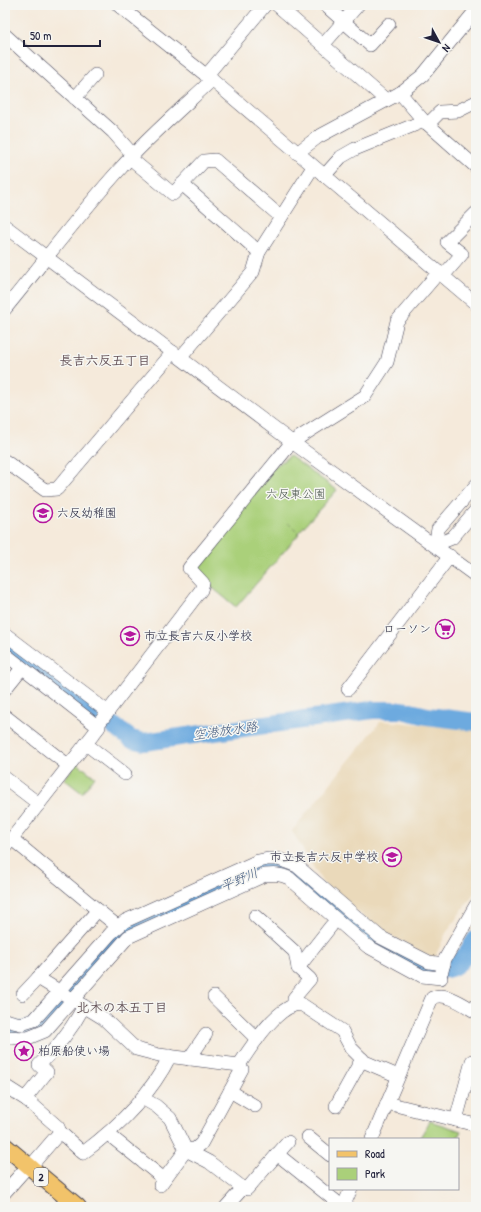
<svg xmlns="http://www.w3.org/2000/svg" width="481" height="1212" viewBox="0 0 481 1212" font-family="'Patrick Hand','Klee One',sans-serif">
<rect width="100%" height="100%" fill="#f6f6f2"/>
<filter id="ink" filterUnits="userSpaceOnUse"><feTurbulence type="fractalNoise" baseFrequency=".025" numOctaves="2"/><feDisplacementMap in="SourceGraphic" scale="8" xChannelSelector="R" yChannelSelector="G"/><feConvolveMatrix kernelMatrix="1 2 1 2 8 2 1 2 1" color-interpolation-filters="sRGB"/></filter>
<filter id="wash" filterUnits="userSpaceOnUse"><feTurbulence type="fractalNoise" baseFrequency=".012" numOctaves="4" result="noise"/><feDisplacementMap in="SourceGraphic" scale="16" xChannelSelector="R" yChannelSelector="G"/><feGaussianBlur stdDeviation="0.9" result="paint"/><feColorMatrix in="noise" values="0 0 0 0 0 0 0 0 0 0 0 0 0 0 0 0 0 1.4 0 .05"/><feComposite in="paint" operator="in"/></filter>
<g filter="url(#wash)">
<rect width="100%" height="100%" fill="#f5eadb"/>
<polygon fill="#ead9ba" points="381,721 476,729 476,890 446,933 434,959 378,928 323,883 292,831"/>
<g fill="#aad07a" stroke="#66795a">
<polygon points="290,456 337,490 298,533 288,523 299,534 236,607 209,585 210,582 197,571 196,564 274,467"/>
<polygon points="77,763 95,777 82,793 64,779"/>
<polygon points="430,1121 461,1131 457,1139 419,1139"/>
</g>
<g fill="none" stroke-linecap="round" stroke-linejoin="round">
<g stroke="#6daadf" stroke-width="18">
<polyline points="5,644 131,739 144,742 372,710 402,710 427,716 476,722"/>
<path d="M5,1028C17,1033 26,1030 38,1026L101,954L123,931L142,920L258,869C272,865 281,864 294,872C323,898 410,982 450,968C462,964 469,949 476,939"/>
</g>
</g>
</g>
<g filter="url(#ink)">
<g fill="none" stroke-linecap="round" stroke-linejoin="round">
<g stroke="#424053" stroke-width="14">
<g id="minor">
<polyline points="118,5 212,80 476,304"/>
<polyline points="277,5 386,100"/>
<polyline points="325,5 370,45 389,24"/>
<polyline points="5,35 113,132 133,155"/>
<polyline points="323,45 358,5"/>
<polyline points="206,76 265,5"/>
<polyline points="400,93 423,120 476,167"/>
<polyline points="75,98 95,75"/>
<polyline points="428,124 440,112 458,111 476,102"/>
<polyline points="297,153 318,137 400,93 423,75 476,10"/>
<polyline points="130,158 173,194 204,161 215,160 281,217"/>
<polyline points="324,176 341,157 355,149 424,121"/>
<polyline points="182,184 259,252"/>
<polyline points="5,226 292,442 476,576"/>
<polyline points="443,276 462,254 447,242 476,213"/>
<path d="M5,309C43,263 79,214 120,169C148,137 181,109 212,80"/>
<polyline points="181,357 253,272 259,252 313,167"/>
<polyline points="5,461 45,490 57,489 173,352"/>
<polyline points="435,545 438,529 476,485"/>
<polyline points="435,545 452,538 476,510"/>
<polyline points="5,634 108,712"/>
<polyline points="5,654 97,726"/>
<polyline points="5,689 22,668"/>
<polyline points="348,689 450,556"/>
<polyline points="5,716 69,766"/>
<polyline points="86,744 125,774"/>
<polyline points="5,778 39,804"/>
<polyline points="12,839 117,926"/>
<polyline points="5,845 6,846 99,727 97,726 201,590 203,583 189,568 292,442 365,396 387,362 397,321 439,272"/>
<path d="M98,910L38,978L103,1018L136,1049L159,1055L239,1065C251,1047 278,1004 301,1004L342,1031L351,1048L365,1062L398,1076"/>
<polyline points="255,916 295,952 298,968 310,979 294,998 294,1004"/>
<polyline points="298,968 331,926"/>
<polyline points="442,971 445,959 476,905"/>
<polyline points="23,994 38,978"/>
<polyline points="214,997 257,1039"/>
<polyline points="5,1020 21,1024 34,1020 111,933 125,921 258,861 268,859 278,859 297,866 380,937 429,962 444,964"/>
<path d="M5,1037L28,1038L45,1031L128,937L265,875C274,874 280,874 289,878L367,946L422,976L441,978"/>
<polyline points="189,1059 206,1034"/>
<polyline points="5,1086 27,1100"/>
<polyline points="230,1091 255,1106"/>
<polyline points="142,1098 156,1106 170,1118 186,1150 209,1162 243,1188"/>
<polyline points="387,1103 476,1125"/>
<polyline points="336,1106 362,1059"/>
<polyline points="456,1120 472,1061"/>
<path d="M60,1132L58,1127L27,1100L28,1095L47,1072L39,1065C57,1048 72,1029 84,1006"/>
<polyline points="108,1134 164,1179"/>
<polyline points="308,1137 330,1155"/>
<path d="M372,1139L432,998C446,991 464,1005 476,1012"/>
<polyline points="277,1154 343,1207"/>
<path d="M30,1167L60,1132L83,1153C118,1127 150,1096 170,1056"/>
<polyline points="160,1185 186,1150 195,1149 201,1144 242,1069 239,1065"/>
<polyline points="5,1192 28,1166"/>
<polyline points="61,1207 68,1199"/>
<polyline points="226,1207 243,1188 247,1189 288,1142"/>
<polyline points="343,1207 351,1189"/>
</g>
</g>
<g stroke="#424053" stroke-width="18">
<polyline id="major" points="5,1146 78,1207"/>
</g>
<use href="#minor" stroke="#fff" stroke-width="13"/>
<use href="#major" stroke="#f2c36a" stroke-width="16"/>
</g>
</g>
<defs>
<g id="school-ring" transform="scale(1)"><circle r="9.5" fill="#f6f6f2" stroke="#b5179e" stroke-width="1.5"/><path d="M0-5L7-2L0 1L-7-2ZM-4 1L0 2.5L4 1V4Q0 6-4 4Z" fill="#b5179e"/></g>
<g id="supermarket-ring" transform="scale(1)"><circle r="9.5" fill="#f6f6f2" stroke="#b5179e" stroke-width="1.5"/><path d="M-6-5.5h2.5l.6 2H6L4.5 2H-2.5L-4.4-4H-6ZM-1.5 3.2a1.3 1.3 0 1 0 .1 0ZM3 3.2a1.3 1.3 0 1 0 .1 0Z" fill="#b5179e"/></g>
<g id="sight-ring" transform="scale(1)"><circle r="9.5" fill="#f6f6f2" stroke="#b5179e" stroke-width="1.5"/><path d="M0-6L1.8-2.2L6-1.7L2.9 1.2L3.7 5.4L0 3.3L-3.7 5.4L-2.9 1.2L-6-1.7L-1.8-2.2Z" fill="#b5179e"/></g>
</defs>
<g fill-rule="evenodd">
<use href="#school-ring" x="43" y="513"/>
<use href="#supermarket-ring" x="445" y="629"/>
<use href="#school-ring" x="130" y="636"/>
<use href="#school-ring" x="392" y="857"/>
<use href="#sight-ring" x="24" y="1051"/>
</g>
<g text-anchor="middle" stroke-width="3" stroke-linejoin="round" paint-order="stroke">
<rect fill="#f6f6f2" stroke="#626272" stroke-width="1" x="34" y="1168" width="14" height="18" rx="3"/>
<g font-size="11" font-weight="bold" fill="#22223b">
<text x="41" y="1181">2</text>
</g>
<g font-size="12" fill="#4b564e" stroke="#f6f6f2">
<text x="296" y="498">六反東公園</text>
</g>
<g font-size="12" fill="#22223b" stroke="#f6f6f2" text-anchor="start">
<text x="57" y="517">六反幼稚園</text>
<text x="431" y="633" text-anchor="end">ローソン</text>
<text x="144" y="640">市立長吉六反小学校</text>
<text x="378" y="861" text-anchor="end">市立長吉六反中学校</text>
<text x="38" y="1055">柏原船使い場</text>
</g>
<g font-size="13" font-weight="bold" fill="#635157" stroke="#f6f6f2">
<text x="105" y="365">長吉六反五丁目</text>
<text x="122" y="1012">北木の本五丁目</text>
</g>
<g font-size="13" font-style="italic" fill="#40587d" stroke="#f6f6f2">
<text transform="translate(225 730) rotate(-8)" y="5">空港放水路</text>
<text transform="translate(239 879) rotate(-23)" y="5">平野川</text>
</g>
</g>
<rect width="481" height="1212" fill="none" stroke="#f6f6f2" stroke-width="20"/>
<rect x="329" y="1138" width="130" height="52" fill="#f6f6f2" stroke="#a1a1a9"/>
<rect x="337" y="1151" width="20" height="6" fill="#f2c36a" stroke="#a1a1a9"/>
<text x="365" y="1158" font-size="12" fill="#22223b">Road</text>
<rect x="337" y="1168" width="20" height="12" fill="#aad07a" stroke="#a1a1a9"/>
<text x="365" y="1178" font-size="12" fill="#22223b">Park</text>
<g transform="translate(439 42) rotate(130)" stroke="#f6f6f2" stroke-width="3" paint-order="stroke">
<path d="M0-3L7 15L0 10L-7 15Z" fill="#22223b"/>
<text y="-6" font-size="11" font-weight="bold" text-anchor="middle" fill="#22223b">N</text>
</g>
<path d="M24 40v6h76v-6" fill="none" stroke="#22223b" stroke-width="2"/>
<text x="30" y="40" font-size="12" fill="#22223b" stroke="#f6f6f2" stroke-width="3" paint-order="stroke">50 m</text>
</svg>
